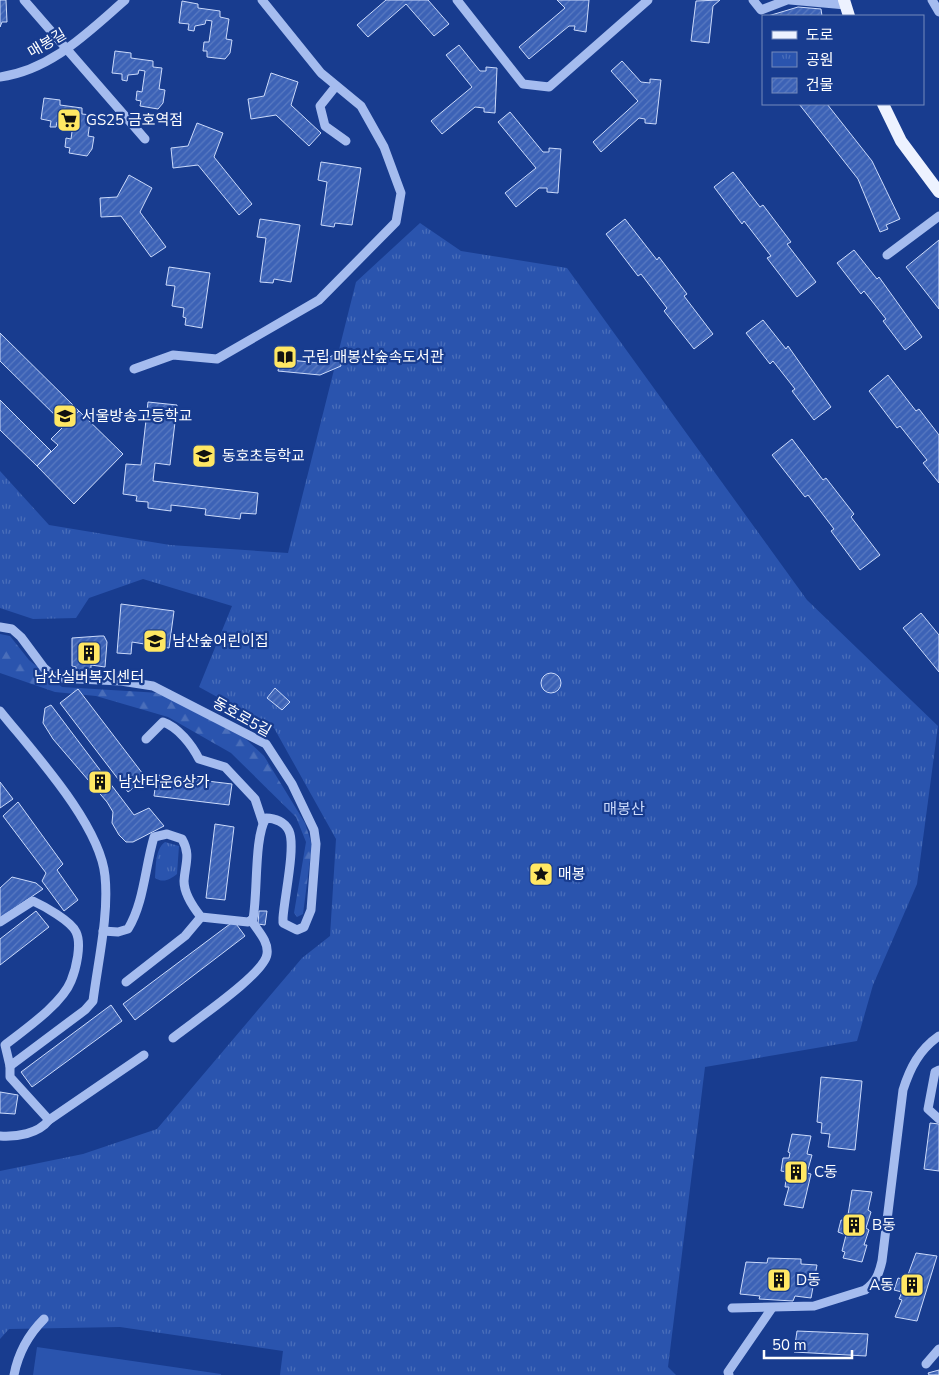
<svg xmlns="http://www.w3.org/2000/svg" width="939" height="1375" viewBox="0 0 939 1375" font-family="'Nunito Sans','Noto Sans KR',sans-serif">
<defs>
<pattern id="forest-firs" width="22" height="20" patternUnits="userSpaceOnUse" patternTransform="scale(1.25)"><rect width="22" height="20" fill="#2a54ae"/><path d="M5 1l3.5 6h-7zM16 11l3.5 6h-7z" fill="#4a6eba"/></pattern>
<pattern id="park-tufts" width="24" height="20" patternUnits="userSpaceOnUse" patternTransform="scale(1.25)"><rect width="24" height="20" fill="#2a54ae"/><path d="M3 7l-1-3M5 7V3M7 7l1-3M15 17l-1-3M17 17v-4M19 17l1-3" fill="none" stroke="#4a6eba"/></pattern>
<pattern id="building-hatch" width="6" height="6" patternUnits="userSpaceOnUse" patternTransform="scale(1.25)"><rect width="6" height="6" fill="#3c62b6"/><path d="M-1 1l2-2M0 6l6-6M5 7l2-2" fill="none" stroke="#597ac1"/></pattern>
</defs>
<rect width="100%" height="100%" fill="#183c8f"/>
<polygon fill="url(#forest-firs)" points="0,634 10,636 29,660 62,687 160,693 246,739 264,756 305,823 312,845 303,914 297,917 294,913 306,842 296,817 231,753 168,717 96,696 55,692 0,673"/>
<g fill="url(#park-tufts)">
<polygon points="420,223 461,251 567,268 807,600 938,726 917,884 873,985 857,1041 705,1067 668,1367 676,1375 280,1375 283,1351 120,1327 9,1329 0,1339 0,1171 83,1154 157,1129 302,958 330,936 336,839 274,728 199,687 232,606 143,579 89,598 76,618 33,619 0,608 0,471 49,525 170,545 288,553 356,282"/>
<path d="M165,842L179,846L177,874C169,880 164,883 155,878C156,867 155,849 165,842Z"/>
</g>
<polygon fill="#2a54ae" points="37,1347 221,1374 221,1375 33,1375"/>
<g fill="url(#building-hatch)" stroke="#cbdafb">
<polygon points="0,0 6,0 7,22 2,22 0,27"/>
<polygon points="386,0 428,0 449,24 434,36 406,4 368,37 357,25"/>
<polygon points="557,0 589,0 586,32 574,30 575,26 569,26 529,59 519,47 565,8"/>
<polygon points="720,0 713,6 709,43 691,41 696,1"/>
<polygon points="182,1 198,4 198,8 220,11 220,17 229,19 226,39 232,40 230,53 225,59 207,57 207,51 203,51 204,42 209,42 212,21 206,20 205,24 195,26 194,31 188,30 189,24 179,23"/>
<polygon points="798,7 821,9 822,16 768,16"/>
<polygon points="459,45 480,71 486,71 486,67 497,68 495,113 484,112 484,108 475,107 442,134 431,121 472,87 446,55"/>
<polygon points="115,51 131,53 131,58 153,61 153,67 162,68 159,89 165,90 163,103 158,109 140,106 141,101 136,100 137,91 142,92 145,71 139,70 138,74 128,75 127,81 122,80 122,74 112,73"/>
<polygon points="622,61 641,82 650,83 650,79 661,80 656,124 645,123 645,119 639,118 601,152 593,142 638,101 611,71"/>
<polygon points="271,73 298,82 291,105 321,133 309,146 276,115 251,119 248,99 264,96"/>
<polygon points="44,98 60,100 60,105 82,108 82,114 91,115 88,136 94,137 92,149 87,156 69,153 70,148 65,147 66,138 71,139 74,117 68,117 67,120 57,122 56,127 50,127 51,121 41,119"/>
<polygon points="799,104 827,104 872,161 900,219 886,225 888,229 880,232 858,179"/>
<polygon points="510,112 543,152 549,152 549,148 561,149 558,193 547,192 547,188 539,188 516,207 505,193 536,168 498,122"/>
<polygon points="197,123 223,133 214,157 252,204 239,215 198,165 173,168 171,148 188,146"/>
<polygon points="321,162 361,168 352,225 335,223 334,227 321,225 327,182 318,180"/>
<polygon points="733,172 760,207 763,205 791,242 787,244 816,282 797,297 767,258 771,256 744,221 742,224 714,187"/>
<polygon points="129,175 152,188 140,212 166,247 151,257 121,216 101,217 100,198 117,197"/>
<polygon points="260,219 300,225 291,282 274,279 273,283 260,282 266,238 257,237"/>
<polygon points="625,219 657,260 659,257 687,294 684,296 713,334 694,349 664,311 667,308 641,274 638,276 606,234"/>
<polygon points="939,240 939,309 906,267"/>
<polygon points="854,250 877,279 879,277 922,337 905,350 883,321 886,319 864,291 861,294 837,263"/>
<polygon points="169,267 210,273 202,328 185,325 186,318 183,317 184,308 172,306 175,286 166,285"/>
<polygon points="763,320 786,349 788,346 831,407 814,420 792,391 795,389 773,361 770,364 746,333"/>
<polygon points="0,333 79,411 65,425 0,361"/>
<polygon points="337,353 341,366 320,375 278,371 280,359 319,363"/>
<polygon points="888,375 916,411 919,409 939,435 939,483 923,463 927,460 900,426 897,428 869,391"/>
<polygon points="0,400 51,451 37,466 0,430"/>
<polygon points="148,402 177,405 170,465 155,463 153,481 258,493 256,514 241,513 240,519 205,515 206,509 171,505 171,511 148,508 148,502 136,501 137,496 123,494 126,464 141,465"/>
<polygon points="79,411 123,454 74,504 37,466 58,445 51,439"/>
<polygon points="792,439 823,480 826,478 854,514 851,517 880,555 860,570 831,531 834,529 808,495 805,497 772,455"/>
<polygon points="121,604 174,611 169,648 132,642 131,654 117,653"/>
<polygon points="921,613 939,635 939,672 903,628"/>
<polygon points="100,636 104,636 107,642 105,667 91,665 91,674 76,672 76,667 72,666 72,638"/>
<circle cx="551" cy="683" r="10"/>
<polygon points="275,688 290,702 282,710 267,698"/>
<polygon points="78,689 146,778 128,792 60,703"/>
<polygon points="51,705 134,815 149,808 164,826 133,842 126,842 119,835 112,823 113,812 107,802 53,739 43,723 45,708"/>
<polygon points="157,775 232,784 229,805 154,796"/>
<polygon points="0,782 13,799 0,808"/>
<polygon points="18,802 63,864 57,870 78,900 64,911 42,881 46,873 3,816"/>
<polygon points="215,824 234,827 225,900 206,898"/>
<polygon points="12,877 36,883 43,889 0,918 0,888"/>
<polygon points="36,911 49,927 0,965 0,939"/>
<polygon points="259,911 267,911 265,925 258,924"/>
<polygon points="234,921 245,936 135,1020 123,1004"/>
<polygon points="111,1005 122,1021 32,1087 21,1072"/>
<polygon points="821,1077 862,1081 855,1150 828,1147 830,1134 821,1133 822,1123 817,1122"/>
<polygon points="0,1092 18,1095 15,1114 0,1113"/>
<polygon points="930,1123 939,1124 939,1171 924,1169"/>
<polygon points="792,1134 811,1136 807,1154 812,1155 807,1173 811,1174 803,1208 784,1205 789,1187 785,1187 787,1172 781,1171 783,1158 789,1158 790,1153 788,1152"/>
<polygon points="852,1190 872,1192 868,1210 871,1212 866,1228 869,1230 864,1245 867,1245 862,1262 843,1258 845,1252 842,1251 846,1235 838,1232 841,1220 847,1221"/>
<polygon points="916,1253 937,1256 917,1321 895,1317 902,1300 899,1299 902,1292 894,1290 898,1278 906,1280"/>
<polygon points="768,1258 801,1259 801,1264 817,1265 811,1298 795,1296 793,1301 759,1299 760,1296 740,1294 746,1262 767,1263"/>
<polygon points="797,1331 868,1334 866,1356 794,1352"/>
<polygon points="939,1370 939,1375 929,1375 928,1373"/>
</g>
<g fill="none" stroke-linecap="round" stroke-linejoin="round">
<g stroke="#a5bcef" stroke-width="9">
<polyline points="24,0 145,139"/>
<polyline points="457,0 523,84 549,87 648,0"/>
<polyline points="753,0 761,10 787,0"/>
<polyline points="790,0 846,5"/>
<polyline points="932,0 939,12"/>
<path d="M0,77C51,70 87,33 125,0"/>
<polyline points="336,86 320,106 325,126 346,141"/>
<polyline points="887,255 939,216"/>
<polyline points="134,369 173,355 217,359 319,300 396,222 401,193 384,147 361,106 321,73 262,0"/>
<path d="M0,627L12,629L21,637L44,668L56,678L121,681L153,686L266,744L292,784L314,830L316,844L311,910L304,927L297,930L283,923V918C284,899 296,846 289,831C285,822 275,818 266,818C254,837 258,892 253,919L248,922L201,917C193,907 184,894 184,881C185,864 191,855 182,839L167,834L154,837C145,867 144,903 128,929L118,932L103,931"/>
<path d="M0,711C33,752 100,824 105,876C109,915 98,961 93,1001L85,1010L10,1066L5,1045C24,1030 62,1004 71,981C76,969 82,944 76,932C71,921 44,906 33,901L0,922"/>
<path d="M146,739L163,722C178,727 192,745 199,759L225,767L255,799L263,823"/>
<polyline points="126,982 185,936 201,917"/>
<path d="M173,1038C191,1023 265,974 267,954C269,941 257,930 251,920"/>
<polyline points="10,1066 10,1077 49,1120"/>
<polyline points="939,1070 935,1072 928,1109 939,1119"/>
<path d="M0,1136C17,1137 38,1134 49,1120L144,1055"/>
<path d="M732,1308L814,1306L865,1290C876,1282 879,1274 882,1261L903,1090C910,1068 919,1050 939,1036"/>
<polyline points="926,1364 939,1349"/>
<path d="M14,1375C18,1354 29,1334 44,1319"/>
<polyline points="729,1375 728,1372 772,1308"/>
</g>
<g stroke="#edf2ff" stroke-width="12">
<polyline points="844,0 849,16"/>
<polyline points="883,104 901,141 939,192"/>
</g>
</g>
<defs>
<g id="supermarket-square" transform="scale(1.25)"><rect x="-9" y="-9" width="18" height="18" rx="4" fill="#ffe763" stroke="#183c8f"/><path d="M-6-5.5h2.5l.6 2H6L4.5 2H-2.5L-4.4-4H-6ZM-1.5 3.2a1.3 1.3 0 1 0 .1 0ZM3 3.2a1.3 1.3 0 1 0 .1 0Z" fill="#111"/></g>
<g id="library-square" transform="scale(1.25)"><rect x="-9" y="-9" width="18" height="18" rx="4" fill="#ffe763" stroke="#183c8f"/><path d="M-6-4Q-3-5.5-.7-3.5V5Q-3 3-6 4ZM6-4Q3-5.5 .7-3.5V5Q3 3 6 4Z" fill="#111"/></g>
<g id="school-square" transform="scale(1.25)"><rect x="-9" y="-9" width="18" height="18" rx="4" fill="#ffe763" stroke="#183c8f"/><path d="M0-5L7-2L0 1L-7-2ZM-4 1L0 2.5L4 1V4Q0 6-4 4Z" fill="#111"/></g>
<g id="building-square" transform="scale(1.25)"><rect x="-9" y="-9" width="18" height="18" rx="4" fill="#ffe763" stroke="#183c8f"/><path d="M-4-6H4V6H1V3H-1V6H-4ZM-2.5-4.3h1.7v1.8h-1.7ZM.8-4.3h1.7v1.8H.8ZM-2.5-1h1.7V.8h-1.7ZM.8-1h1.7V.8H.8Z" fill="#111"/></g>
<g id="sight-square" transform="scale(1.25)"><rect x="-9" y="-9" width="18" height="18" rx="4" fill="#ffe763" stroke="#183c8f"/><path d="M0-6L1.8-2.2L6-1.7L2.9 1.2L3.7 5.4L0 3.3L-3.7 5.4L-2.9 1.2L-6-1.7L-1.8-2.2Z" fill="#111"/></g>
</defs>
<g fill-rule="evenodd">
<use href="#supermarket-square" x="69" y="120"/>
<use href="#library-square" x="285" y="357"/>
<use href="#school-square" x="65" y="416"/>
<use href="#school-square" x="204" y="456"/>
<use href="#school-square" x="155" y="641"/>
<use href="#building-square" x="89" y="653"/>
<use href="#building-square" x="100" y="782"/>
<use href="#sight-square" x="541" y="874"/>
<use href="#building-square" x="796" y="1172"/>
<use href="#building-square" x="854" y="1225"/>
<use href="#building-square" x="779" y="1280"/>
<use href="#building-square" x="912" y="1285"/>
</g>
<g text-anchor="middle" stroke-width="4.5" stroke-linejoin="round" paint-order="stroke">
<g font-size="15" fill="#fff" stroke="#183c8f">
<text transform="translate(47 43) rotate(-31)" y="5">매봉길</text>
<text transform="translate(242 717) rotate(29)" y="5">동호로5길</text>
</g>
<g font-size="15" fill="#fff" stroke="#183c8f" text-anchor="start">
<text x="86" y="125">GS25 금호역점</text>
<text x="302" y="362">구립 매봉산숲속도서관</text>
<text x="82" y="421">서울방송고등학교</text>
<text x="222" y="461">동호초등학교</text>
<text x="172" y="646">남산숲어린이집</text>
<text x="89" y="682" text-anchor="middle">남산실버복지센터</text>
<text x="118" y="787">남산타운6상가</text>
<text x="558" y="879">매봉</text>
<text x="814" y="1177">C동</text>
<text x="872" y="1230">B동</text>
<text x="796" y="1285">D동</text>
<text x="894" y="1290" text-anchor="end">A동</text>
</g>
<g font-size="15" fill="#cbdafb" stroke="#183c8f">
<text x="624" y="814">매봉산</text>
</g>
</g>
<rect x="762" y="15" width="162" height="90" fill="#183c8f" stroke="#748abc"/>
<rect x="772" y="31" width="25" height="8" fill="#edf2ff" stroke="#748abc"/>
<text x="806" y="40" font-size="15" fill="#ffffff">도로</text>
<rect x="772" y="52" width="25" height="15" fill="url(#park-tufts)" stroke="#748abc"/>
<text x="806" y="65" font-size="15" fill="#ffffff">공원</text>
<rect x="772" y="78" width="25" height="15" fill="url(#building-hatch)" stroke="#748abc"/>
<text x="806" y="90" font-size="15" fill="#ffffff">건물</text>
<path d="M764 1350v8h88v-8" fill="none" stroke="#ffffff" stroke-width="2.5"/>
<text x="772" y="1350" font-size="15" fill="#ffffff" stroke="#183c8f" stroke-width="4" paint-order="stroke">50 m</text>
</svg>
